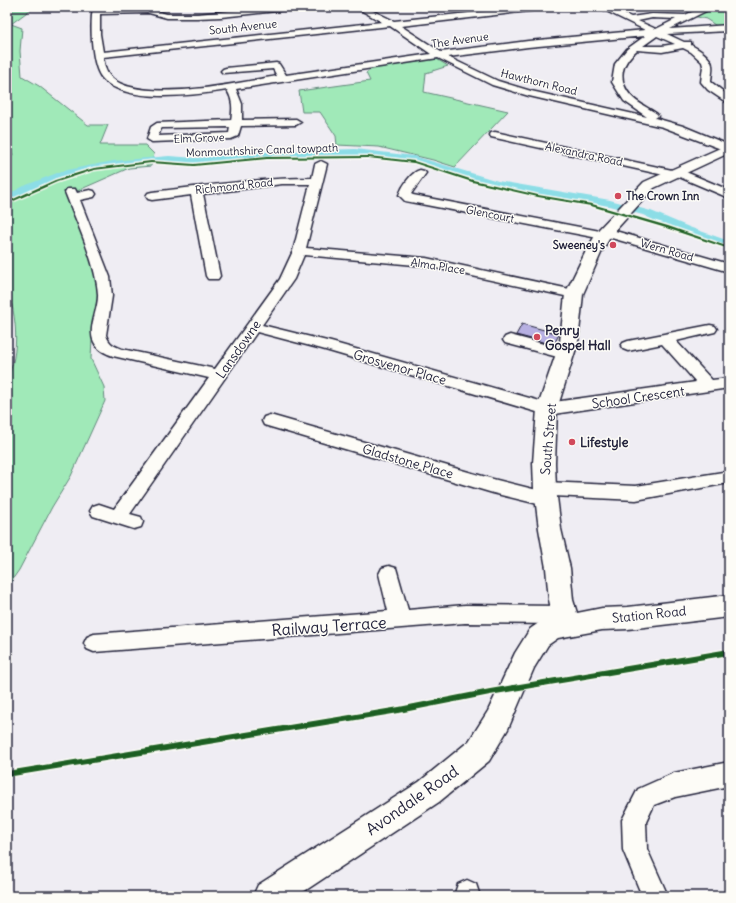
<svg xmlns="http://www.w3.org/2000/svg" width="736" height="903" viewBox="0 0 736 903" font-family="Delius,sans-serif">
<rect width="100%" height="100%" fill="#efedf3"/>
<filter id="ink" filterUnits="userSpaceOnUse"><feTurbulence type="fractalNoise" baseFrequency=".025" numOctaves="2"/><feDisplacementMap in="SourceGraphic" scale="8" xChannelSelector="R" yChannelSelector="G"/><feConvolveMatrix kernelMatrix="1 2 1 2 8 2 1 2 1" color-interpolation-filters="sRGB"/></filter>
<g filter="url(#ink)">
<g fill="#a0e9b8" stroke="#61867a">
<path d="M7,7H34L11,24L22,28L20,51L22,76L39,86L88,125H108L100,145H145L154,154L151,166L129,168L77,191L69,200L99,277V300L92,337L91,359L104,387L105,401L71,476L52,507L19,570L7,587V379C20,353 17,315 7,289V162L13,155L7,130Z"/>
<polygon points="718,7 729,7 729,26 718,27 706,19 693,16"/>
<polygon points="435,58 448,66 426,73 424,92 508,111 455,167 433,160 379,147 337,145 336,136 320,112 302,112 299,91 370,81 366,73 373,68"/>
</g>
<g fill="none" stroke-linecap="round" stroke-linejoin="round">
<polygon fill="#8cdde6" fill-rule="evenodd" points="355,149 414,156 498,181 610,200 651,211 689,227 729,241 729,249 681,233 643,215 609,206 497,187 413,162 355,155 262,158 196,164 169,162 113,167 69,176 7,202 7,195 24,186 62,171 113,161 169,156 196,158 262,152"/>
</g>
<polygon fill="#b7b0e2" stroke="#22223b" points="522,324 559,334 554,345 516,335"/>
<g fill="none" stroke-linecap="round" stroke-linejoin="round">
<g stroke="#22223b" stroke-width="3">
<g id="minor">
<path d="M93,7H101V9H149L167,14H197L272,7H299L295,9L221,17L197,18H167L149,13L100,14V34L103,52L382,22L355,7H365L394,21L524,7H550L546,9L401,26L441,52L528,41L645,30L598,7H609L631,17L652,14L685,15L703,7H714L670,29L729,25V31L667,34L684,42H691V45C699,49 711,57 712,65C713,70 711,77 711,82L729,96V104L708,90L701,82L703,66L702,62L691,52L683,48L662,52L637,50C621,63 617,80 631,96C637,103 649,108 657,114L658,116L655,118L683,126L729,145V152L663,127L529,96L492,85L438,58L236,89L242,104V120L296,119L301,122L296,125L241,126L238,136L231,139L152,142L147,139L151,127L157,123L231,120C233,109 233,100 227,90C196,95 125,105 102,78C91,65 90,24 93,7ZM652,18L676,19L656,29L638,21ZM390,26L431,54L286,75L279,64L276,63L226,68L223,69L221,71L223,73L273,69L277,76C242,82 134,106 109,75C105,70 104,63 103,57ZM645,36L627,49L615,64L612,82L624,101L647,117L531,91L498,81L448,57L528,47ZM657,36L675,44L662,46H643ZM230,127L229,133L158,136L161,129L162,128Z"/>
<polygon points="495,132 672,170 677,169 681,170 729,190 729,198 677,176 673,177 491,137 490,135 491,133"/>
<path d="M321,161L327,164L306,248L426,258L574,290L579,291L581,294L579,297L574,298L426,266L304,255L294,279L262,325L331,342L547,403L696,382L662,344L628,351L623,349L621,346L623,343L628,341L710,325L715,326L717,329L715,332L676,341L712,380L729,378V388L547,415L322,349L257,332L130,514L141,517L143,522L141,527L134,529L93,516L90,511L93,506L99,504L114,509L209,378L113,356C105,353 98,350 94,342C87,328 99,309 98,294C96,263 76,221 65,192L67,189H75L77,193L90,190L94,191L96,194L94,197L80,200L110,277L112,296L106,335C109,344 114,346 122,349L215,369L280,279L293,251L310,184H282L203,194L220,276L218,279H208L206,276L191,195L152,200L148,199L146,196L148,193L152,192C205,186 258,178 312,178L315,164Z"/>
<path d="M420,170L424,171L426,173L411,194L413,195L600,231L605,228L729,264V272L608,237L603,239L405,201L399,195C402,187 411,172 420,170Z"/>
<polygon points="510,335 570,351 573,354 570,357 565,359 505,343 503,340 505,337"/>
<polygon points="270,415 493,479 537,490 539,484 545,482 636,486 729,471 729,483 636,500 553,496 555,499 552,504 546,506 493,493 264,425 262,421 264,417"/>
<polygon points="389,566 396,568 408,610 465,605 565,606 572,609 575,615 572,621 565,624 465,623 94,652 87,649 84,643 87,637 94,634 388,611 379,574 382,568"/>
<polygon points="729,762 729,786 675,797 654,805 646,822 647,849 668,896 642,896 623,850 622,820 638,789 674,773"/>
<polygon points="467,880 476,884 480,896 454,896 458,884"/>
</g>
</g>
<g stroke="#22223b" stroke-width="3">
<polygon id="tertiary" points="729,144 729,153 654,188 612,234 602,251 583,294 578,342 557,409 555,463 556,489 561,529 570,568 573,600 577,613 602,608 628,607 729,595 729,617 628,629 602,630 558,638 548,645 534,668 508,729 489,761 439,802 297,896 253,896 258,885 419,782 469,741 488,711 515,653 530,629 543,620 553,617 549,600 546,568 539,529 534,489 533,463 537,409 560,342 565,294 586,251 599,229 644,182"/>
</g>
<use href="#minor" fill="#fdfcf7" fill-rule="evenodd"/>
<use href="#tertiary" fill="#fdfcf7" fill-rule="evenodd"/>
<g stroke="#fdfcf7" stroke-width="3">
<g id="cycleway">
<polygon points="368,156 414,161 473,180 538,195 592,204 668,226 729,247 729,249 666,228 591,206 538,197 472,182 414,163 368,158 267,159 194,166 151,163 94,170 57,182 7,204 7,202 55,180 94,168 151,161 194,164 267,157"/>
<polygon points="729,649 729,655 490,695 399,713 7,777 7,771 399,707 490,689"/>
</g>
</g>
<use href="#cycleway" fill="#1b5e20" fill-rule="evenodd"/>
</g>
</g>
<g fill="#d1495b" stroke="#fdfcf7" stroke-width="1.5">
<circle cx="618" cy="196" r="4"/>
<circle cx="613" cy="245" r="4"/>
<circle cx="537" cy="337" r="4"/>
<circle cx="572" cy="442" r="4"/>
</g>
<g text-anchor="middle" stroke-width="3" stroke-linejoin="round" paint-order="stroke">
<g font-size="11" fill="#22223b" stroke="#fdfcf7">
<text transform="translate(243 27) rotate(-6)" y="4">South Avenue</text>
<text transform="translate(460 40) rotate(-8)" y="4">The Avenue</text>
<text transform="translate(539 82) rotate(14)" y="4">Hawthorn Road</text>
<text transform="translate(199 138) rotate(-2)" y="4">Elm Grove</text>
<text transform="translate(262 150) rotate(-2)" y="4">Monmouthshire Canal towpath</text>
<text transform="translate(584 154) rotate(12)" y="4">Alexandra Road</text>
<text transform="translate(234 186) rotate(-6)" y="4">Richmond Road</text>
<text transform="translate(490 214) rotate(11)" y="4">Glencourt</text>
<text transform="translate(667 250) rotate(16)" y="4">Wern Road</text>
<text transform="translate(438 266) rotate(9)" y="4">Alma Place</text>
</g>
<g font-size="11" font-weight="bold" fill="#22223b" stroke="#fdfcf7" text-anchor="start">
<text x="626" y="200">The Crown Inn</text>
<text x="605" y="249" text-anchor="end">Sweeney's</text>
</g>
<g font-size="13" font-weight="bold" fill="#22223b" stroke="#fdfcf7" text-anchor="start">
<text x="545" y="335">Penry<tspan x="545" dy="15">Gospel Hall</tspan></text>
<text x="580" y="447">Lifestyle</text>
</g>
<g font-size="13" fill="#22223b" stroke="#fdfcf7">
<text transform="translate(238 349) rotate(-55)" y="5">Lansdowne</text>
<text transform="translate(400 367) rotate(16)" y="5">Grosvenor Place</text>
<text transform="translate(638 397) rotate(-8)" y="5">School Crescent</text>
<text transform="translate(548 439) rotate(-85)" y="5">South Street</text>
<text transform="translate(408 461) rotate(16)" y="5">Gladstone Place</text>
<text transform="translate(649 614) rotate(-6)" y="5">Station Road</text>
</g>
<g font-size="16" fill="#22223b" stroke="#fdfcf7">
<text transform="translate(329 626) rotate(-4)" y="6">Railway Terrace</text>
<text transform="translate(412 800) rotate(-35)" y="6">Avondale Road</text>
</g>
</g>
<rect width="736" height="903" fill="none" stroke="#fdfcf7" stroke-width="24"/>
<rect x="12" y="12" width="712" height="879" fill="none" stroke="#22223b" stroke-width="1.5" filter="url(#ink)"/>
</svg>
